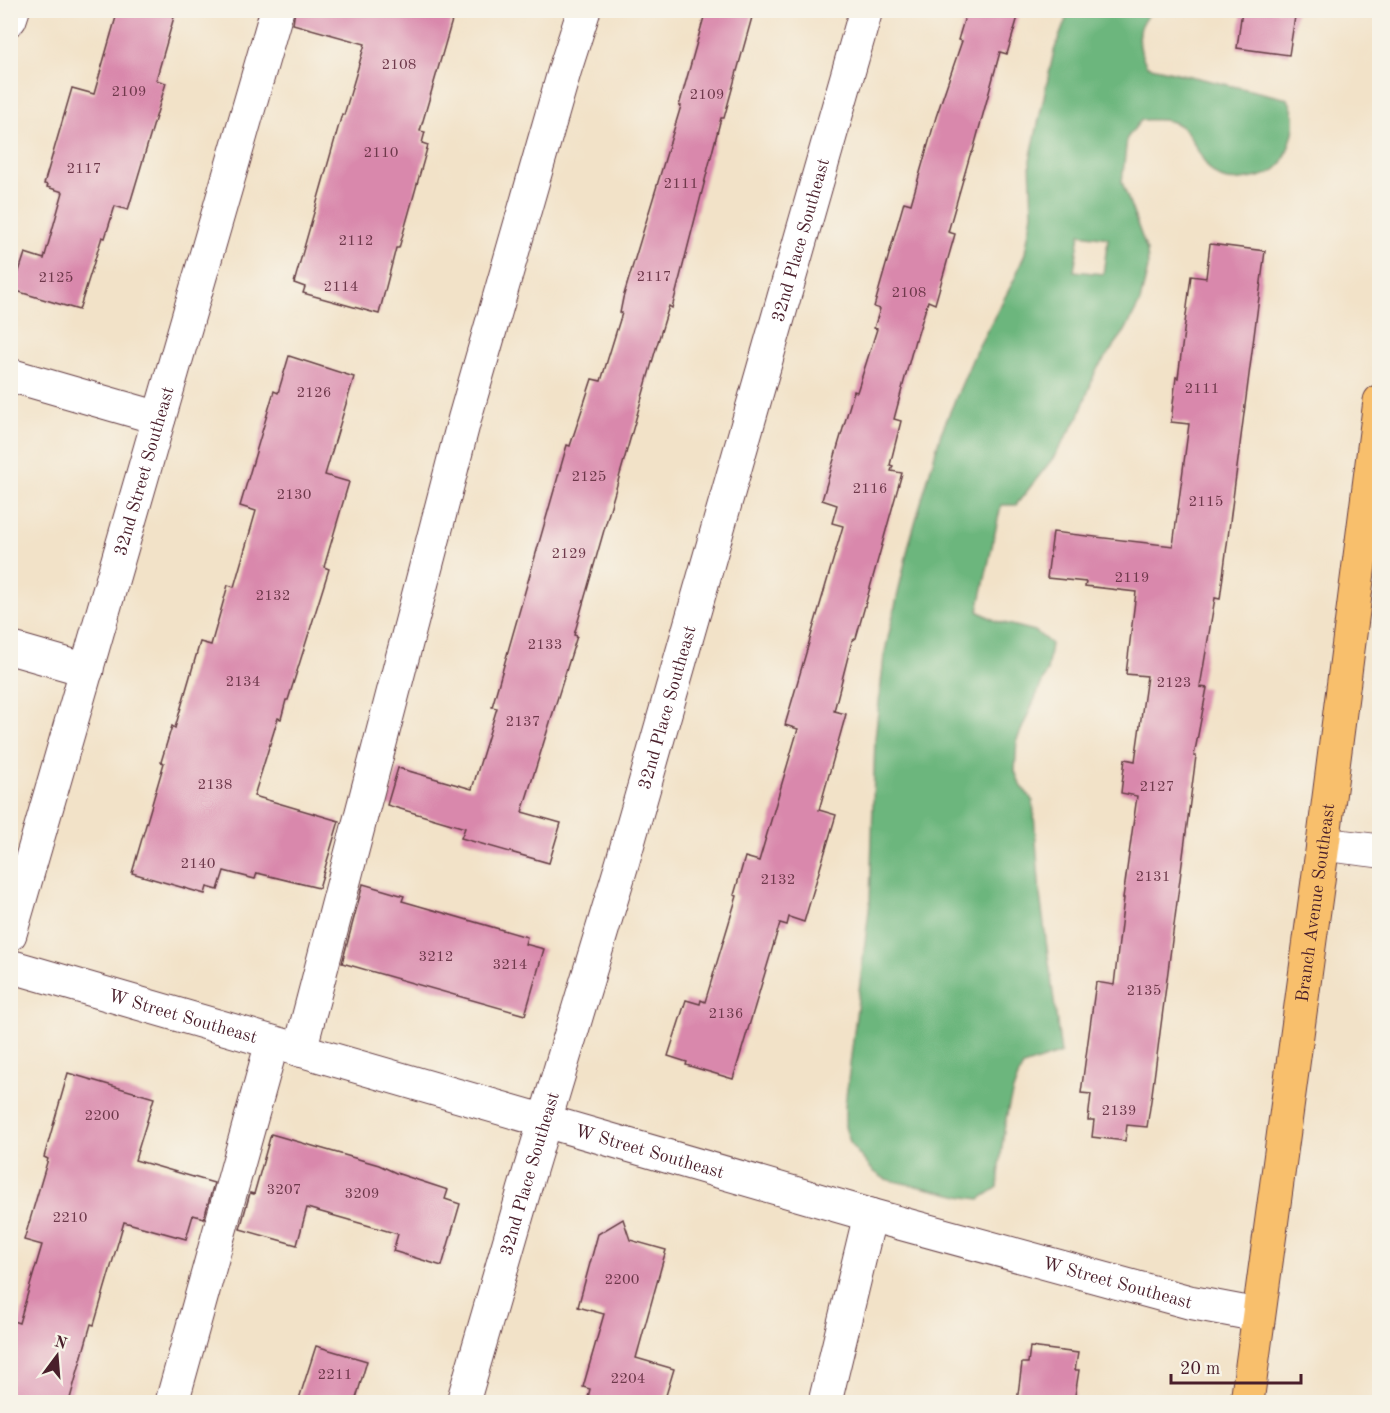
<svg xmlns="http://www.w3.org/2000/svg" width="1390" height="1413" viewBox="0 0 1390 1413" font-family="'Old Standard TT',serif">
<rect width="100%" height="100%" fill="#f7f3e8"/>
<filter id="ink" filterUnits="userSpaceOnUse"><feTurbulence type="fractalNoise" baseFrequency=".0167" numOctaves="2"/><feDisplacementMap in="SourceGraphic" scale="12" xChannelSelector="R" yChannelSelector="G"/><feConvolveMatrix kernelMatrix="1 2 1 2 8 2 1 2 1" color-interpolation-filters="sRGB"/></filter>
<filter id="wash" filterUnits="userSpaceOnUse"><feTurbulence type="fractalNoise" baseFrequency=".008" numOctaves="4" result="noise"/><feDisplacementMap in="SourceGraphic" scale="24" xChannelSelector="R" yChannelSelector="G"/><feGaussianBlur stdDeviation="1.35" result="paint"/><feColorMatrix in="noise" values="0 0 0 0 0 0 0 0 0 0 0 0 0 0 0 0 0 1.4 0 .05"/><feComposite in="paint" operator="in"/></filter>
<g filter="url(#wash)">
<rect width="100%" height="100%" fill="#f2e2c8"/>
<path fill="#6cb67d" stroke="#5b6a54" stroke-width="1.5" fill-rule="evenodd" d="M1069,11H1152C1135,25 1137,48 1147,66L1288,99C1296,115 1296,126 1290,143C1284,163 1280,172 1258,177C1218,186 1213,178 1194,144C1191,139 1188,132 1184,129C1171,117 1156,120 1141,120L1127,138L1122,182L1147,251L1148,268L1140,302L1125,331L1096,370L1079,416L1054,457L1016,505H1001L978,611L996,621L1035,631L1051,644L1047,671L1017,740L1015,771L1020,784L1033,801L1040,895L1061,1053L1023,1066C1004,1104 1002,1146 998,1187L980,1199L965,1197L885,1179L873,1171L851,1145L845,1127V1105L870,902L875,739L884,656L909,544L941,433L975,353L1014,280L1025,253L1032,214L1030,160L1054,51ZM1080,234L1108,238L1103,274L1074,271Z"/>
<g id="blocks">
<g fill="#d988ac">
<polygon points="118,10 176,10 156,80 166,83 128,210 115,206 105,238 102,237 79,310 13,290 25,253 44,259 63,192 47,187 48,185 44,184 72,88 94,94"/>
<polygon points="295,10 455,10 420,131 425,132 422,143 428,145 399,248 396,248 379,314 303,293 305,287 294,283 342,114 344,115 365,44 293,24"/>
<polygon points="706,10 754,10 724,118 721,118 672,308 669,306 657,345 574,635 577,636 522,812 561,823 549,863 461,838 465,828 387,805 398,768 472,789 497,708 492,707 567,445 570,446 592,379 601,381 622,313 620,313 623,298 681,106 679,106"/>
<polygon points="967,10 1020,10 1007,54 1000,52 973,151 970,155 948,232 955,234 935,304 928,301 916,340 915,340 894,419 901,421 890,465 893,466 891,471 902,473 856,638 852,641 834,711 846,714 819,810 836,815 804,922 789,917 787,925 780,923 733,1079 686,1065 687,1062 668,1056 686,1000 700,1004 701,1000 705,1002 737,896 734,895 745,857 759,861 798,729 785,725 843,526 832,523 837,505 822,500 854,391 857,392 877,329 874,328 880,309 874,307 904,202 911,204 936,117 962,41 958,40"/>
<polygon points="1242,10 1296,10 1289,55 1237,48"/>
<polygon points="1210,244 1265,251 1220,599 1215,598 1200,687 1207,688 1194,756 1196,756 1152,1094 1147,1127 1127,1125 1125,1141 1092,1137 1094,1120 1088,1120 1091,1094 1081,1093 1096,982 1114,985 1124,898 1123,898 1137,796 1121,793 1125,759 1135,761 1147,676 1126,674 1136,592 1085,586 1086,582 1047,578 1053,532 1173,546 1189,424 1171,422 1176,377 1178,378 1191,276 1206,278"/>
<polygon points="289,356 354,377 325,475 349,482 324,567 329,569 288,700 286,700 281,719 278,718 254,796 339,821 319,888 257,873 255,879 224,871 218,890 207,887 205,894 132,873 164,763 161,762 172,726 175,728 200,642 211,645 228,585 234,587 256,511 240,506 274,391 278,393"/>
<polygon points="363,884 404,896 402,901 527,937 525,944 544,949 525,1015 342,963"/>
<polygon points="68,1073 154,1098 135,1160 214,1183 204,1218 193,1215 186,1239 124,1222 94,1325 91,1324 69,1402 10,1402 10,1320 19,1323 42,1245 24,1240 48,1159 44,1157"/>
<polygon points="271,1134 379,1165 396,1173 448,1190 445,1199 460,1204 442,1266 393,1251 398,1234 307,1208 297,1245 240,1229 250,1193 254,1194"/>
<polygon points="623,1219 630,1240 666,1250 636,1358 674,1369 664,1402 587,1402 590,1389 583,1387 604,1314 578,1307 598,1234"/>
<polygon points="316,1346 367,1361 355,1402 298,1402"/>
<polygon points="1030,1347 1078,1353 1075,1370 1079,1370 1074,1402 1017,1402 1022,1363 1028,1363"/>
</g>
</g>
</g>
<g filter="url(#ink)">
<use href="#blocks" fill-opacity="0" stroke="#633c43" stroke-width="1.5"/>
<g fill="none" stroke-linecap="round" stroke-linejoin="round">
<g stroke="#633c43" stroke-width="35">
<g id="minor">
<polyline points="10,19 13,10"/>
<polyline points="10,375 159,418"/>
<polyline points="10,648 87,670"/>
<polyline points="1323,844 1380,851"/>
<path id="s1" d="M10,934L277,10"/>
<path id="s2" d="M10,966L870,1215L1189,1302L1258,1315"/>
<polyline points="300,1050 465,417 565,69 584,10"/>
<polyline points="172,1402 272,1043"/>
<path id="s3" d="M463,1402L530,1170L622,864L866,10"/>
<polyline points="825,1402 870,1215"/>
</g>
</g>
<g stroke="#633c43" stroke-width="35">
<g id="highway">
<path id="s4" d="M1247,1402L1323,844L1380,401"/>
</g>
</g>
<use href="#minor" stroke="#fff" stroke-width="33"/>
<use href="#highway" stroke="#f8bf6c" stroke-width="33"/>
</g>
</g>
<g text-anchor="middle" stroke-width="5" stroke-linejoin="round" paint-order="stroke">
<g font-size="15" fill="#6e394b">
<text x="399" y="69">2108</text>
<text x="129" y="96">2109</text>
<text x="707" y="99">2109</text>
<text x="381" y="157">2110</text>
<text x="84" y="173">2117</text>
<text x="681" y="188">2111</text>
<text x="356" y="245">2112</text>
<text x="654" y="281">2117</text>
<text x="56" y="282">2125</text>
<text x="341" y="291">2114</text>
<text x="909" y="297">2108</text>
<text x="1202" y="393">2111</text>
<text x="314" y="397">2126</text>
<text x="589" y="481">2125</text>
<text x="870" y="493">2116</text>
<text x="294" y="499">2130</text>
<text x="1206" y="506">2115</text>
<text x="569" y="558">2129</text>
<text x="1132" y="582">2119</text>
<text x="273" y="600">2132</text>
<text x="545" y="649">2133</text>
<text x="243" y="686">2134</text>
<text x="1174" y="687">2123</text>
<text x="523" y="726">2137</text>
<text x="215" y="789">2138</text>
<text x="1157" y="791">2127</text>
<text x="198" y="868">2140</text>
<text x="1153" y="881">2131</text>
<text x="778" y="884">2132</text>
<text x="436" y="961">3212</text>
<text x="510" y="969">3214</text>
<text x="1144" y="995">2135</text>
<text x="726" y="1018">2136</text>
<text x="1119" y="1115">2139</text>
<text x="102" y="1120">2200</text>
<text x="284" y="1194">3207</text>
<text x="362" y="1198">3209</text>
<text x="70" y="1222">2210</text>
<text x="622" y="1284">2200</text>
<text x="335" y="1379">2211</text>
<text x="628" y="1383">2204</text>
</g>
<g font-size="18" fill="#4a1f2b" stroke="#f7f3e8">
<text dy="6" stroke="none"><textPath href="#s3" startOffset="1210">32nd Place Southeast</textPath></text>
<text dy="6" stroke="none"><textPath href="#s1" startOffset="482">32nd Street Southeast</textPath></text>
<text dy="6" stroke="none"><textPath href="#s3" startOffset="724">32nd Place Southeast</textPath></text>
<text dy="6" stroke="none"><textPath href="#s4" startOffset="504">Branch Avenue Southeast</textPath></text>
<text dy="6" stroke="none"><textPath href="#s2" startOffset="180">W Street Southeast</textPath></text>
<text dy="6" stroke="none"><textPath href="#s2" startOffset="666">W Street Southeast</textPath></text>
<text dy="6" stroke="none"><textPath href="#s3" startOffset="238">32nd Place Southeast</textPath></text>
<text dy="6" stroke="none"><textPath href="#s2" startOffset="1152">W Street Southeast</textPath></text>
</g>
</g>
<rect width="1390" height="1413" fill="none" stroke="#f7f3e8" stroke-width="36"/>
<g transform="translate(57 1356) rotate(16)" stroke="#f7f3e8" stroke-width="4.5" paint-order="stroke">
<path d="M0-4.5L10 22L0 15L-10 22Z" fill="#4a1f2b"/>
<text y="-9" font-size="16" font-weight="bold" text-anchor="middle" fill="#4a1f2b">N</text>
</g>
<path d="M1171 1374v9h130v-9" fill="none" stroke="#4a1f2b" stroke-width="3"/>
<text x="1180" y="1374" font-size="18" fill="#4a1f2b" stroke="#f7f3e8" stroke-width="4.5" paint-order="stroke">20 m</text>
</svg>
